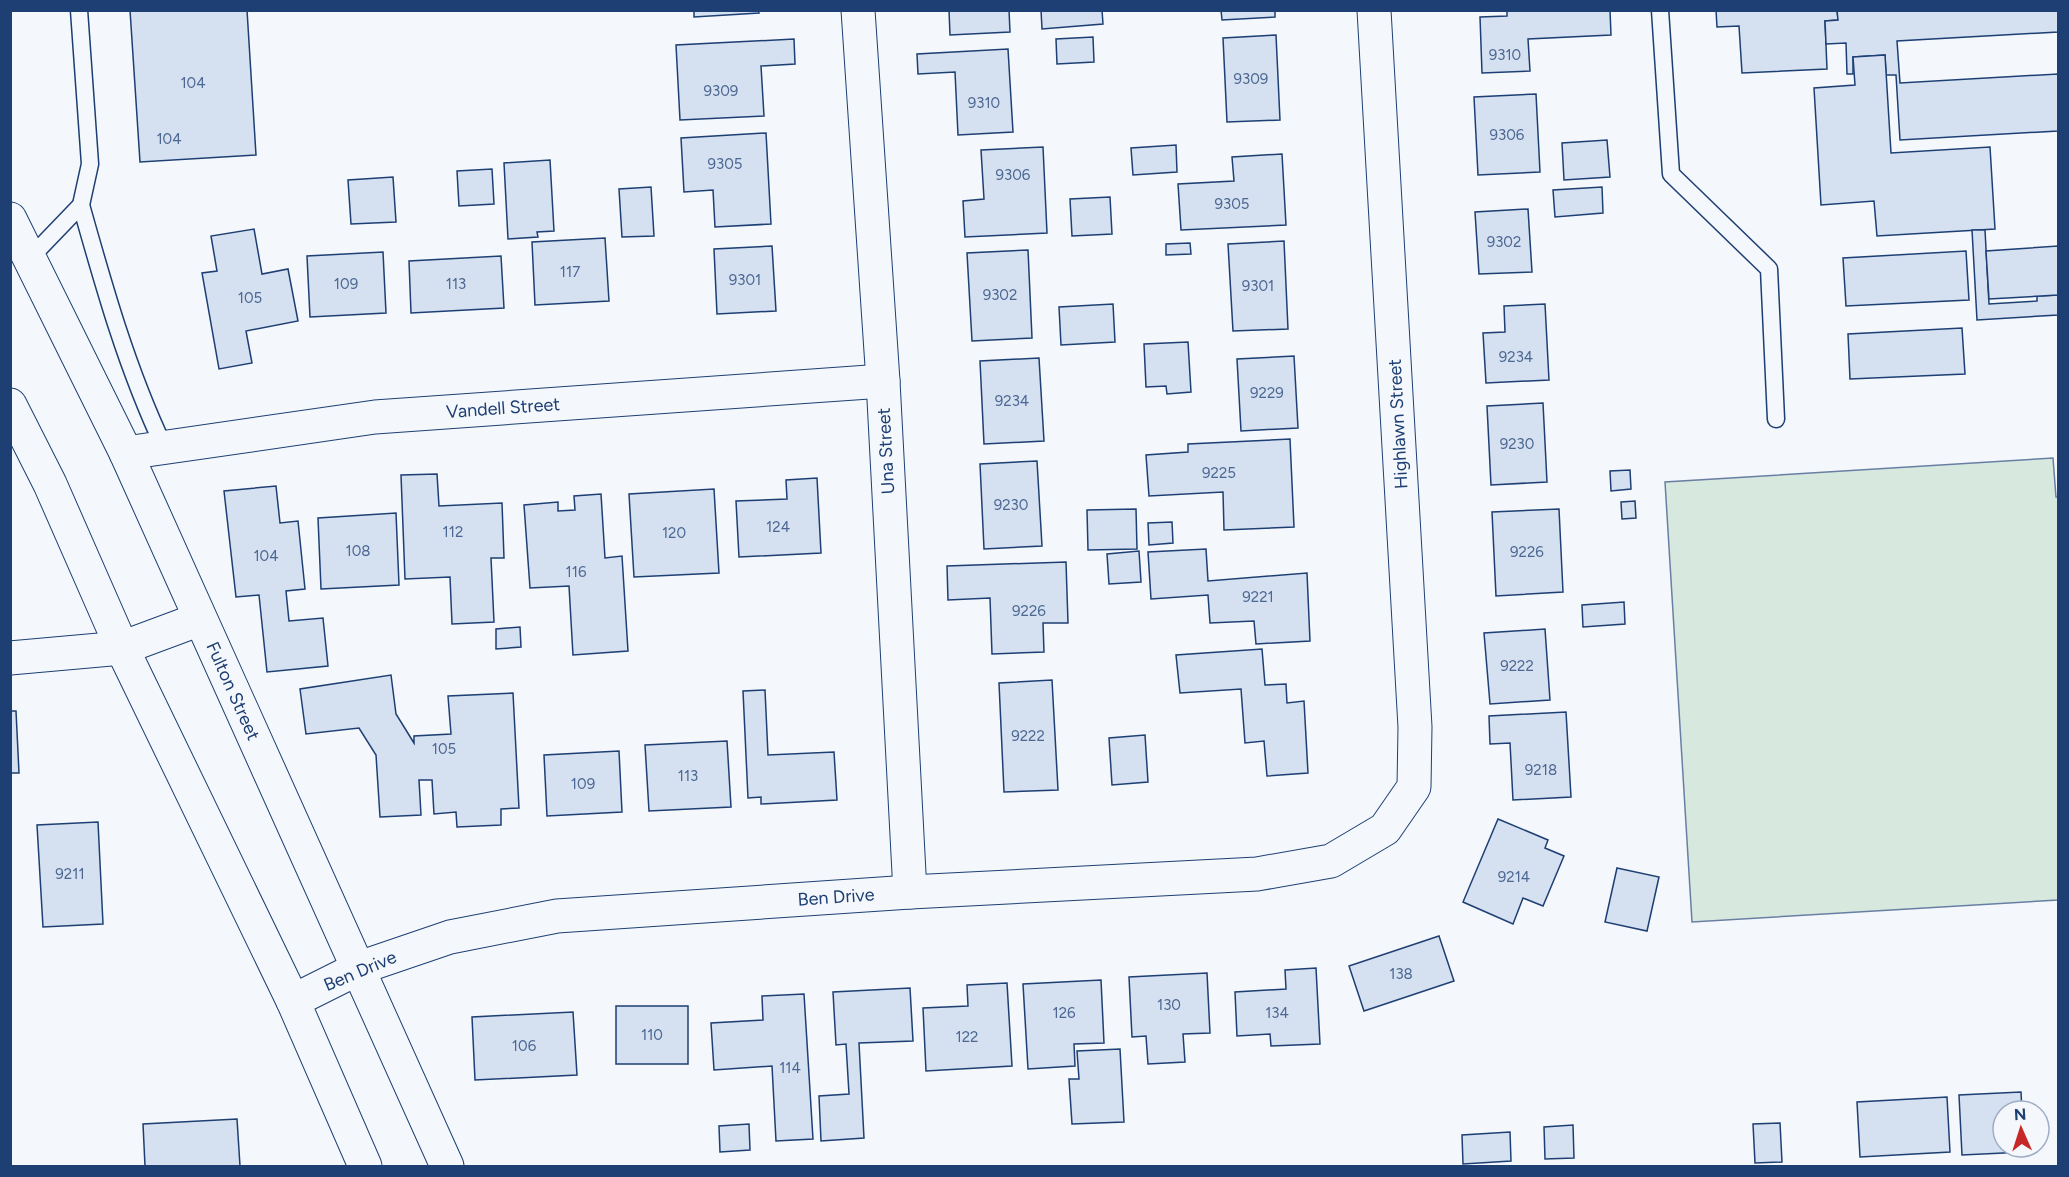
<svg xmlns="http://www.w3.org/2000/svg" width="2069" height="1177" viewBox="0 0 2069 1177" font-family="Figtree,sans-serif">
<rect width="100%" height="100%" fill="#f4f7fb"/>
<polygon fill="#d7e8df" stroke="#687fa3" stroke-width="1.5" points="2053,458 2056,497 2058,497 2058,900 1692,922 1665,482"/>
<g fill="#d5e0f0" stroke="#1d3f73" stroke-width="1.5">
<polygon points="130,10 247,10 256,155 140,162"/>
<polygon points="694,10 758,10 759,13 694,17"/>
<polygon points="949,10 1009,10 1010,32 950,35"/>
<polygon points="1041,10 1102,10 1103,24 1042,29"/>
<polygon points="1221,10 1275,10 1275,17 1222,20"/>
<polygon points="1507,10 1610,10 1611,35 1528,39 1530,71 1482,73 1480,17 1507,16"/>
<polygon points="1716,10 1837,10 1838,20 1825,21 1827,69 1742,73 1739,26 1717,27"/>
<polygon points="1837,10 2058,10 2058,32 1897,41 1900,83 2058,74 2058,131 1900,140 1896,75 1886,75 1885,55 1853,57 1853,74 1847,74 1846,43 1826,44 1825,21 1838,20"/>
<polygon points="1276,35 1280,120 1227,122 1223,38"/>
<polygon points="1093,37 1094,62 1057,64 1056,39"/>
<polygon points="794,39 795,64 761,66 764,116 680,120 676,45"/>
<polygon points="1008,49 1013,132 958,135 955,72 918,74 917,54"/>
<polygon points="1885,55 1891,153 1990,147 1995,229 1877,236 1874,201 1821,205 1814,88 1855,85 1853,57"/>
<polygon points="1536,94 1540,172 1478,175 1474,97"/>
<polygon points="766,133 771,224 715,227 713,190 684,192 681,138"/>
<polygon points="1607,140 1610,177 1564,180 1562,143"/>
<polygon points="1176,145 1177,172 1133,175 1131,148"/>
<polygon points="1043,147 1047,233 965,237 963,201 984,199 981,150"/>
<polygon points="1282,154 1286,225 1181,230 1178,184 1234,181 1232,157"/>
<polygon points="550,160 554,231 537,232 538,237 508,239 504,163"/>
<polygon points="492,169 494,204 459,206 457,171"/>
<polygon points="393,177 396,222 351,224 348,180"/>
<polygon points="651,187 654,236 622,237 619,189"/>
<polygon points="1602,187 1603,213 1555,217 1553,190"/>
<polygon points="1110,197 1112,234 1072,236 1070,199"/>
<polygon points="1528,209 1532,272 1479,274 1475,212"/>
<polygon points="254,229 262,274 288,269 298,321 246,331 252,363 219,369 202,273 217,271 211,236"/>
<polygon points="1972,230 1985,230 1989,304 2037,301 2037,296 2058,295 2058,315 1977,320"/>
<polygon points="605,238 609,301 535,305 532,242"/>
<polygon points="1284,241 1288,329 1233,331 1228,244"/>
<polygon points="1190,243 1191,254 1166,255 1166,244"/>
<polygon points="772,246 776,311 717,314 714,249"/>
<polygon points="2058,246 2058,295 1989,299 1986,251"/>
<polygon points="1028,250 1032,338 972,341 967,253"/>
<polygon points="1966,251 1969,300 1846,306 1843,258"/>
<polygon points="383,252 386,313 310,317 307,256"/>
<polygon points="501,256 504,308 411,313 409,261"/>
<polygon points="1113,304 1115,342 1061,345 1059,307"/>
<polygon points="1545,304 1549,380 1486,383 1483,333 1505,332 1504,306"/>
<polygon points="1962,328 1965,374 1850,379 1848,334"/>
<polygon points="1188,342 1191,392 1167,394 1166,386 1146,387 1144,344"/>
<polygon points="1294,356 1298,428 1241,431 1237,359"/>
<polygon points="1039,358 1044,441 984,444 980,361"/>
<polygon points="1543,403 1547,482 1491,485 1487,406"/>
<polygon points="1290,439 1294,527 1224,530 1223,492 1149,496 1146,455 1188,452 1188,444"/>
<polygon points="1037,461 1042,546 984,549 980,464"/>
<polygon points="1630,470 1631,489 1611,491 1610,471"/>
<polygon points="437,474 439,506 502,503 504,558 491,558 494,622 452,624 450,577 405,579 401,475"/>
<polygon points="817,478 821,553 739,557 736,501 787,499 786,480"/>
<polygon points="276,486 280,523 298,521 305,589 286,591 289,621 323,618 328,666 267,672 259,595 236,597 224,491"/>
<polygon points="714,489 719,573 634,577 629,494"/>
<polygon points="601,494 605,558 622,556 628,651 573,655 569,586 530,588 524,505 558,502 558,511 575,510 574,496"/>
<polygon points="1635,501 1636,518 1622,519 1621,502"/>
<polygon points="1136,509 1137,549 1088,550 1087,510"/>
<polygon points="1559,509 1563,592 1496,596 1492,512"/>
<polygon points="396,513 399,585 321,589 318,518"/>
<polygon points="1172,522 1173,543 1149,545 1148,523"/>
<polygon points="1206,549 1208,581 1307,573 1310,641 1256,644 1254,621 1210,623 1208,595 1151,599 1148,552"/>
<polygon points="1139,551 1141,582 1109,584 1107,554"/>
<polygon points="1066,562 1068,623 1043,623 1044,652 992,654 990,598 948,600 947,566"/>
<polygon points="1624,602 1625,624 1583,627 1582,605"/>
<polygon points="520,627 521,647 496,649 496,629"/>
<polygon points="1545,629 1550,700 1490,704 1484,633"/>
<polygon points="1262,649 1265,685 1286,684 1287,703 1304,701 1308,773 1267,776 1264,741 1245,743 1241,689 1180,693 1176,655"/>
<polygon points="391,675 396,714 414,743 414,736 451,734 448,696 513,693 519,808 501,809 501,825 457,827 456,812 434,814 432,780 419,780 421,815 380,817 376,755 359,728 306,734 300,689"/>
<polygon points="1052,680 1058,790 1004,792 999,683"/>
<polygon points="765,690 768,755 834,752 837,800 761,804 761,797 748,798 743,691"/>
<polygon points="10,711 16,711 19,773 10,773"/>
<polygon points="1566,712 1571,797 1513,800 1510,743 1490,744 1489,716"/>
<polygon points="1145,735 1148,782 1112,785 1109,738"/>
<polygon points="727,741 731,807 649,811 645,745"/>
<polygon points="619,751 622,812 547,816 544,755"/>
<polygon points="1498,819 1548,840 1545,848 1564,856 1543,906 1523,898 1513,924 1463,902"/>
<polygon points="98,822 103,924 43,927 37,825"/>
<polygon points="1617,868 1659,877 1647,931 1605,922"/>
<polygon points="1439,936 1454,981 1364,1011 1349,966"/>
<polygon points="1316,968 1320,1044 1271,1046 1270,1034 1237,1036 1235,992 1286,989 1285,970"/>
<polygon points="1207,973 1210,1033 1183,1034 1185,1062 1148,1064 1146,1036 1132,1037 1129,977"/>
<polygon points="1101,980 1104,1043 1074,1044 1075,1066 1028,1069 1023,984"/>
<polygon points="1007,983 1012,1066 926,1071 923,1008 968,1006 967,985"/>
<polygon points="910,988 913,1041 859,1043 864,1138 821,1141 819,1096 849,1094 846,1044 836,1045 833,992"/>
<polygon points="804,994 813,1139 776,1141 772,1066 714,1070 711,1023 763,1020 762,996"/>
<rect x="616" y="1006" width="72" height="58"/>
<polygon points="573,1012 577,1075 475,1080 472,1017"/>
<polygon points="1120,1049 1124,1122 1072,1124 1069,1079 1079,1079 1077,1051"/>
<polygon points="2021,1092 2022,1111 2003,1111 2003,1147 2024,1147 2024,1152 1962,1155 1959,1095"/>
<polygon points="1947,1097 1950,1152 1860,1157 1857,1102"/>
<polygon points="237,1119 240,1166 145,1166 143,1124"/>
<polygon points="1780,1123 1782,1162 1755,1163 1753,1124"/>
<polygon points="749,1124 750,1150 720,1152 719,1126"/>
<polygon points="1573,1125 1574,1158 1545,1159 1544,1127"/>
<polygon points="1510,1132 1511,1161 1463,1164 1462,1135"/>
</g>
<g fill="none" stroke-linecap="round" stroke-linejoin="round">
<g stroke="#1d3f73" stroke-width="19">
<g id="service">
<polyline points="1660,10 1671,174 1769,269 1776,419"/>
<path d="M81,205C104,287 127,369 164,447"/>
<polyline points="30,258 81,205 90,164 79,10"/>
</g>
</g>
<g stroke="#1d3f73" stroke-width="35">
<g id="minor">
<polyline points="858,10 883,381 910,892"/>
<polyline points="126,453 375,417 883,381"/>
<polyline points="10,658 122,648 200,619"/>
<polyline points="293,1001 359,968 450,937 557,916 910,892 1257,874 1331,861 1385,829 1414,787 1415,727 1374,10"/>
</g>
</g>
<g stroke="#1d3f73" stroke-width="35">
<g id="secondary">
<polyline points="10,219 126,453 447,1166"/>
<polyline points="10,405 50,484 122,648 293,1001 365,1166"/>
</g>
</g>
<use href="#service" stroke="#f4f7fb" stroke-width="16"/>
<use href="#minor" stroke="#f4f7fb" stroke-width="33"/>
<use href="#secondary" stroke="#f4f7fb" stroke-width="33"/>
</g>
<g text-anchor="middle" stroke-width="4.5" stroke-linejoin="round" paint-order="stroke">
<g font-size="15" fill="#4b6792">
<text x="1505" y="60">9310</text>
<text x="1251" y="84">9309</text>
<text x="193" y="88">104</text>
<text x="721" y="96">9309</text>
<text x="984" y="108">9310</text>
<text x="1507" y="140">9306</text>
<text x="169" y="144">104</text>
<text x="725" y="169">9305</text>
<text x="1013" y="180">9306</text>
<text x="1232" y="209">9305</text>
<text x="1504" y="247">9302</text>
<text x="570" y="277">117</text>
<text x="745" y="285">9301</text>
<text x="346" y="289">109</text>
<text x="456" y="289">113</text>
<text x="1258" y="291">9301</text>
<text x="1000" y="300">9302</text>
<text x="250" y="303">105</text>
<text x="1516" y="362">9234</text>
<text x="1267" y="398">9229</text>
<text x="1012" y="406">9234</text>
<text x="1517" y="449">9230</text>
<text x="1219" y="478">9225</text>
<text x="1011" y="510">9230</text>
<text x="778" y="532">124</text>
<text x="453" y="537">112</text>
<text x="674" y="538">120</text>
<text x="358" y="556">108</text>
<text x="1527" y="557">9226</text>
<text x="266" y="561">104</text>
<text x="576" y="577">116</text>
<text x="1258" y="602">9221</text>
<text x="1029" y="616">9226</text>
<text x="1517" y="671">9222</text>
<text x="1028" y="741">9222</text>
<text x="444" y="754">105</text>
<text x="1541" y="775">9218</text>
<text x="688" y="781">113</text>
<text x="583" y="789">109</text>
<text x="70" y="879">9211</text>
<text x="1514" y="882">9214</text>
<text x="1401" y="979">138</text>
<text x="1169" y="1010">130</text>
<text x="1064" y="1018">126</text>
<text x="1277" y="1018">134</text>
<text x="652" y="1040">110</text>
<text x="967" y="1042">122</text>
<text x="524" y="1051">106</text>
<text x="790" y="1073">114</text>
</g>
<g font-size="18" fill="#1d3f73" stroke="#f4f7fb">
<text transform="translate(503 408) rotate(-4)" y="6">Vandell Street</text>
<text transform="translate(1398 424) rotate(-93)" y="6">Highlawn Street</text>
<text transform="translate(886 451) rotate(-93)" y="6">Una Street</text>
<text transform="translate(233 691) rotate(66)" y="6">Fulton Street</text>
<text transform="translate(836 897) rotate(-4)" y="6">Ben Drive</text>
<text transform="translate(360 971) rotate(-23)" y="6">Ben Drive</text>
</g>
</g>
<rect width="2069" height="1177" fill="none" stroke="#1d3f73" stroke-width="24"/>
<g transform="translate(2021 1129) rotate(357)"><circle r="28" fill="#f4f7fb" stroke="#9eadc5" stroke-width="1.5"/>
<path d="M0-4.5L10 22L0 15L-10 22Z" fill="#c62828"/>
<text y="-9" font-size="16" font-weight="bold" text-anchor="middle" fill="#1d3f73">N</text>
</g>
</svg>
